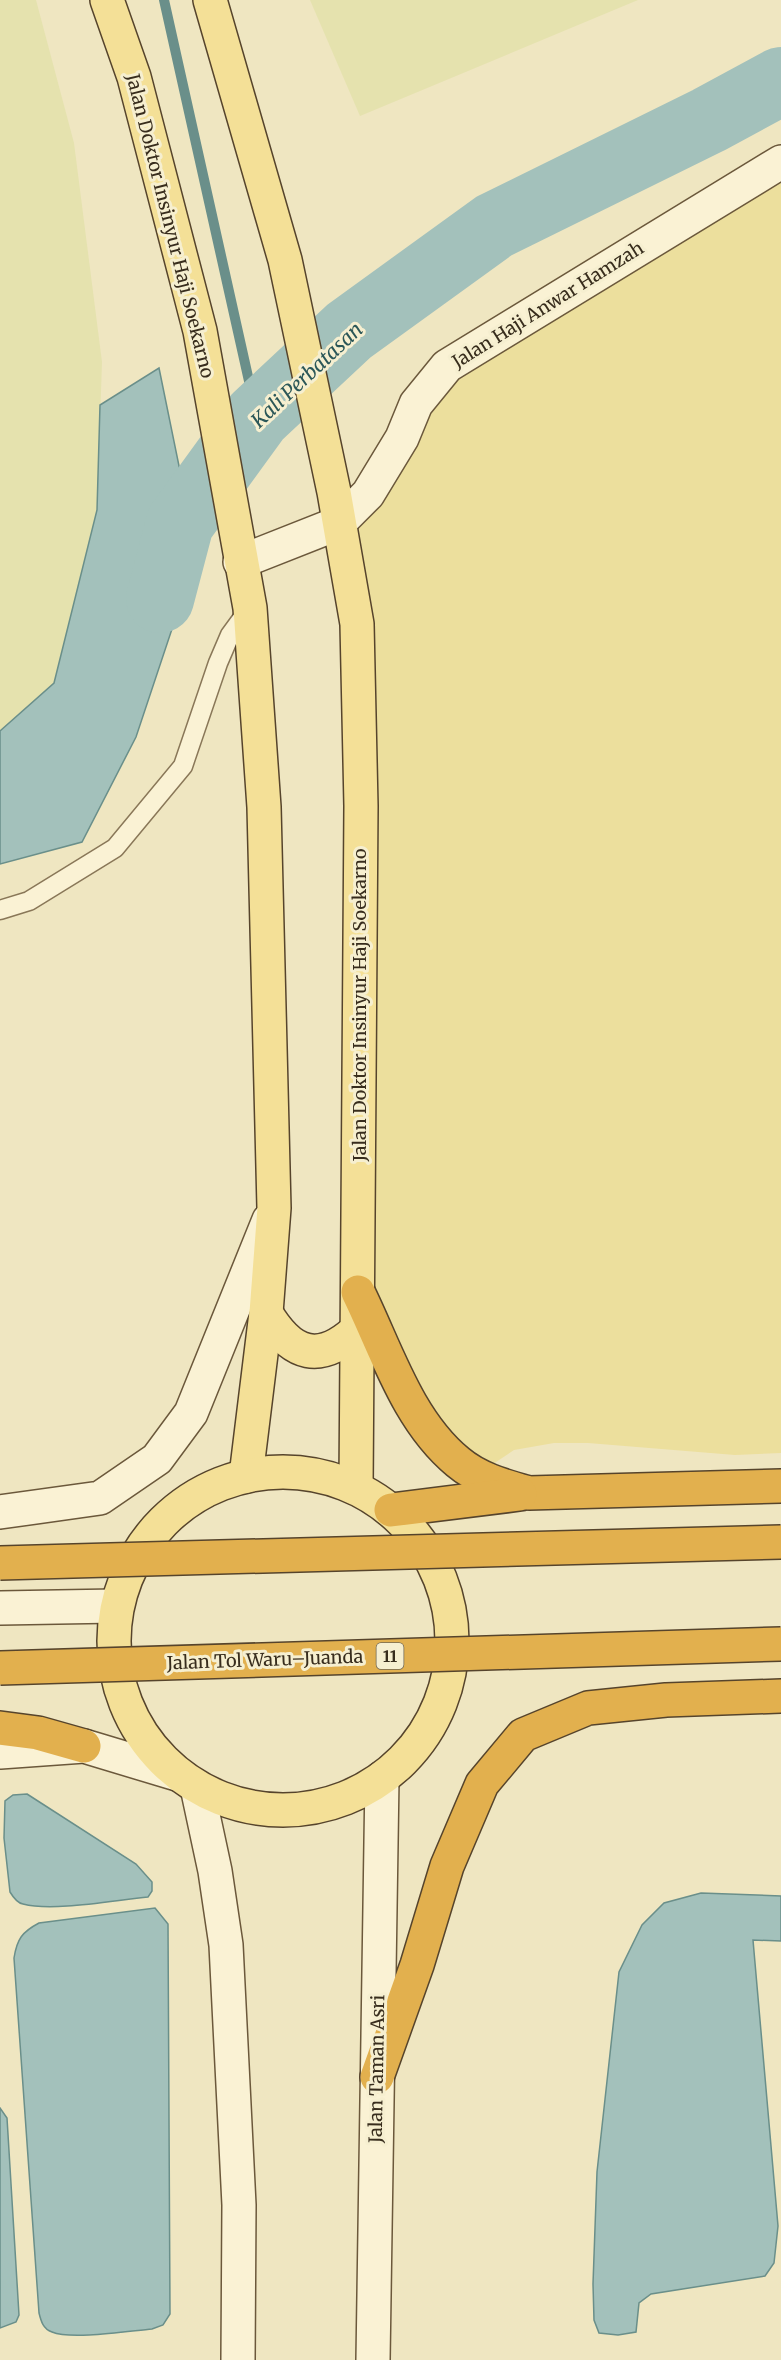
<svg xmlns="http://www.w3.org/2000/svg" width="781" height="2360" viewBox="0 0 781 2360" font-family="Merriweather,serif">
<rect width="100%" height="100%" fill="#efe6c1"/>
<g fill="#e5e2ae">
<polygon points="0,0 36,0 74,143 102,362 97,510 54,683 0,731"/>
<polygon points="310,0 638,0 360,116"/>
</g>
<polygon fill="#ecdf9d" points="781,162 781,1453 735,1455 588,1443 554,1443 514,1450 478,1474 458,1461 358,1292 339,523 416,404"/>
<g fill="#a3c1bb" stroke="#6a8f8a" stroke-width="1.5">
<polygon points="159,368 197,554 136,737 82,842 0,864 0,731 54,683 97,510 100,405"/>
<path d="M27,1794L136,1864L152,1882V1891L148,1897C115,1900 53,1912 23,1904C17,1903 13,1897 10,1892L4,1838L5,1801L13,1795Z"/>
<polygon points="701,1893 781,1896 781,1941 753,1940 778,2226 774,2263 765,2276 651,2294 639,2303 636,2332 618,2335 599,2333 594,2320 593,2284 597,2172 619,1972 642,1925 664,1903"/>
<path d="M155,1908L168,1924L170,2314L163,2325L152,2329C129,2331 71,2340 52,2332C43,2329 41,2321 39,2313L14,1958C17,1939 22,1932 39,1923Z"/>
<polygon points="0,2108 7,2118 19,2315 16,2322 0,2328"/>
</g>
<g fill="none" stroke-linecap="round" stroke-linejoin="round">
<polyline stroke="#6a8f8a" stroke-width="10" points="164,0 257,417"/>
<polyline stroke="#a3c1bb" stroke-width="68" points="160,599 180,523 257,417 349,331 494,226 709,120 781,81"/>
<g stroke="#897758" stroke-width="21">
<polyline id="lane" points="0,910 29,901 115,848 183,766 218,663 230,635 249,609"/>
</g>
<g stroke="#6b583b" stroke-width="36">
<g id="secondary">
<polyline points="240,562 339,523 368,494 402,438 416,404 447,366 781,162"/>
<polyline points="0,1512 100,1498 157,1459 191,1413 269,1220"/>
<polyline points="0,1608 116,1606"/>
<polyline points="0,1752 84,1746 177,1774"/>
<polyline points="197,1787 215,1871 226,1945 239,2205 238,2360"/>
<polyline points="373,2360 382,1778"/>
</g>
</g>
<g stroke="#56442c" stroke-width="36">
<g id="primary">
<polyline points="107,0 134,77 200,331 250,608 264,807 274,1208 266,1313 246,1476"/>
<polyline points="210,0 285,260 334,492 357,624 361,806 356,1488"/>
<path d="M266,1313C292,1356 320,1365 359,1328"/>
<circle cx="283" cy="1641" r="169"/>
</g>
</g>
<g stroke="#56442c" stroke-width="36">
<g id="highway">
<path d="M358,1292C386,1349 407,1420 458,1462C478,1479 504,1486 529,1493L781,1486"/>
<polyline points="391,1510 520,1494"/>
<polyline points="0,1728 38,1733 84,1746"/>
<polyline points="377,2077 417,1965 447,1866 482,1784 523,1735 588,1708 666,1700 781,1696"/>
</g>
</g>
<use href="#lane" stroke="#faf2d4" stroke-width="18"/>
<use href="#secondary" stroke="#faf2d4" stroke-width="33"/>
<use href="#primary" stroke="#f4e097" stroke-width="33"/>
<use href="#highway" stroke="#e2b04e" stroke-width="33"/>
<g stroke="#56442c" stroke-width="36" stroke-linecap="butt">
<g id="highway-bridge">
<polyline points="0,1563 781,1542"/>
<polyline points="0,1668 781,1644"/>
</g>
</g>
<use href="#highway-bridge" stroke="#e2b04e" stroke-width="33"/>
</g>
<g text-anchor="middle" stroke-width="6" stroke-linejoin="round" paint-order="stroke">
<rect fill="#f6efd0" stroke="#716753" stroke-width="1.5" x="376.5" y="1643" width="27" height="26" rx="4.5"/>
<g font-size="16" font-weight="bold" fill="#382d1d">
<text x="390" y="1662">11</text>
</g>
<g font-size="18" fill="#382d1d" stroke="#f6efd0">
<text transform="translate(170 226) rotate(76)" y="6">Jalan Doktor Insinyur Haji Soekarno</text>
<text transform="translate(548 305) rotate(-32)" y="6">Jalan Haji Anwar Hamzah</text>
<text transform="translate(360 1005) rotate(-90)" y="6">Jalan Doktor Insinyur Haji Soekarno</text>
<text transform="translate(265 1660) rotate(-2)" y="6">Jalan Tol Waru–Juanda</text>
<text transform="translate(377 2069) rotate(-89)" y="6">Jalan Taman Asri</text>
</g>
<g font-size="20" font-style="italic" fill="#2b5758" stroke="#f6efd0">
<text transform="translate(307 375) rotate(-43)" y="7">Kali Perbatasan</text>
</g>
</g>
</svg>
